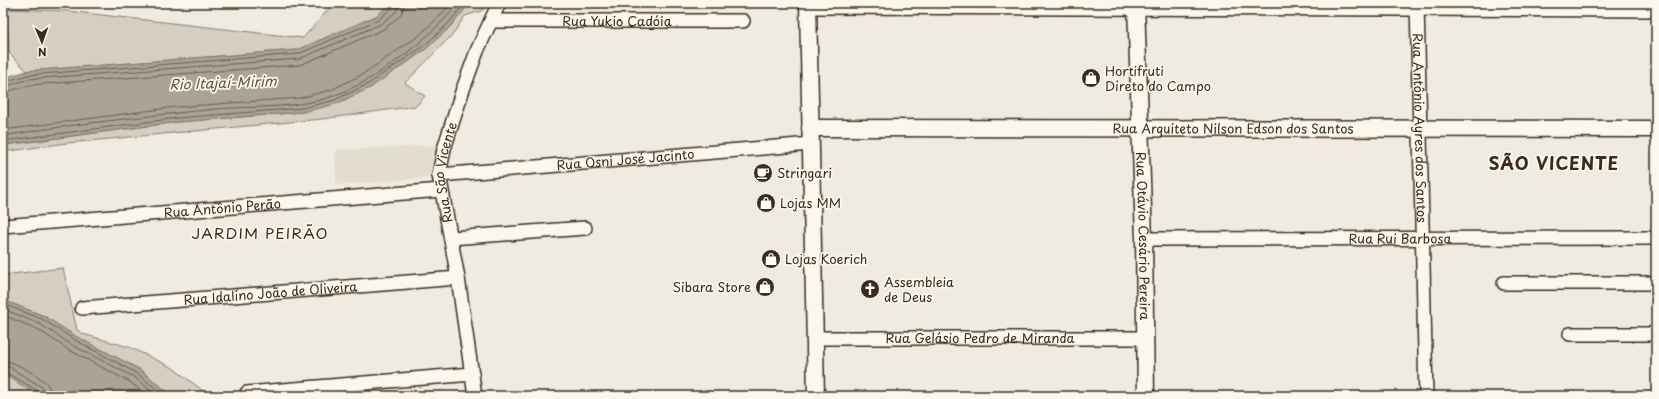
<svg xmlns="http://www.w3.org/2000/svg" width="1659" height="399" viewBox="0 0 1659 399" font-family="'Playpen Sans',sans-serif">
<rect width="100%" height="100%" fill="#f0ebe0"/>
<filter id="ink" filterUnits="userSpaceOnUse"><feTurbulence type="fractalNoise" baseFrequency=".025" numOctaves="2"/><feDisplacementMap in="SourceGraphic" scale="8" xChannelSelector="R" yChannelSelector="G"/><feConvolveMatrix kernelMatrix="1 2 1 2 8 2 1 2 1" color-interpolation-filters="sRGB"/></filter>
<g filter="url(#ink)">
<polygon fill="#e2dcd1" points="438,145 434,172 427,178 336,185 335,150"/>
<g fill="#d5cec3" stroke="#887c70">
<polygon points="334,3 392,3 376,16 297,50 27,71 9,53 7,9 67,11 303,38"/>
<polygon points="470,3 491,3 481,11 465,16 453,34 405,83 425,96 416,106 322,119 67,143 3,152 3,145 14,144 178,122 303,112 398,69 426,49 450,27"/>
<polygon points="63,268 77,330 83,334 129,347 173,368 210,396 173,396 139,369 77,337 44,316 3,300 3,275"/>
<polygon points="3,374 38,395 39,396 3,396"/>
</g>
<g fill="#aca397" stroke="#7f7367">
<polygon points="392,3 470,3 450,27 426,49 370,88 336,104 303,112 178,122 3,145 3,78 27,71 297,50 376,16"/>
<polygon points="3,300 44,316 77,337 139,369 173,396 39,396 3,374"/>
</g>
<g fill="none" stroke-linecap="round" stroke-linejoin="round">
<g stroke="#685a4e" stroke-width="1">
<polyline points="3,82 28,75 298,54 378,20 393,7 394,3"/>
<polyline points="3,87 29,79 299,59 381,24 397,11 399,3"/>
<polyline points="3,93 30,85 300,65 384,29 401,15 405,3"/>
<polyline points="3,130 176,107 300,98 331,90 363,74 417,37 439,17 451,3"/>
<path d="M3,136C72,124 147,116 216,109C255,106 296,109 333,96C378,80 429,39 459,3"/>
<polyline points="3,141 177,118 302,108 335,100 368,84 424,46 447,25 465,3"/>
<polyline points="3,304 42,319 75,340 136,373 166,396"/>
<polyline points="3,309 40,324 72,345 134,377 158,396"/>
<polyline points="3,315 37,329 69,350 130,382 148,396"/>
<path d="M3,360C12,360 41,377 47,384C50,388 51,392 51,396"/>
<polyline points="3,366 9,367 42,387 45,396"/>
<polyline points="3,371 38,391 40,396"/>
</g>
<g stroke="#3b2a1e" stroke-width="16">
<g id="minor">
<path id="s1" d="M1417,3L1426,396"/>
<polyline points="808,7 1656,10"/>
<path id="s2" d="M491,21H743"/>
<path id="s3" d="M439,175L811,144"/>
<path id="s4" d="M3,226L441,190"/>
<polyline points="451,238 585,228"/>
<path id="s5" d="M1144,239L1656,238"/>
<polyline points="1504,283 1656,283"/>
<path id="s6" d="M82,308L458,278"/>
<polyline points="1570,334 1656,334"/>
<path id="s7" d="M815,338H1145"/>
<polyline points="247,393 472,374"/>
<path id="s8" d="M475,396L458,278L439,175L444,149L462,92L477,51L499,3"/>
</g>
</g>
<g stroke="#3b2a1e" stroke-width="19">
<g id="major">
<polyline points="808,3 816,396"/>
<path id="s9" d="M1136,3L1144,239L1146,396"/>
<path id="s10" d="M810,128L1656,129"/>
</g>
</g>
<use href="#minor" stroke="#fbf7ec" stroke-width="13"/>
<use href="#major" stroke="#fbf7ec" stroke-width="16"/>
</g>
</g>
<defs>
<g id="shop-disc" transform="scale(1)"><circle r="9.5" fill="#3b2a1e" stroke="#fbf7ec"/><path d="M-5-2.5h2.3a2.7 3.5 0 0 1 5.4 0H5L5.5 6h-11ZM-1.5-2.5h3a1.5 2.3 0 0 0-3 0Z" fill="#fff"/></g>
<g id="cafe-disc" transform="scale(1)"><circle r="9.5" fill="#3b2a1e" stroke="#fbf7ec"/><path d="M-5.5-4.5H6V0H3Q3 3.5 0 3.5H-2.5Q-5.5 3.5-5.5 0ZM3-3.2v2h1.7v-2ZM-6 4.5H4V6H-6Z" fill="#fff"/></g>
<g id="church-disc" transform="scale(1)"><circle r="9.5" fill="#3b2a1e" stroke="#fbf7ec"/><path d="M-1.2-6h2.4v3.5h3.3v2.4h-3.3V6h-2.4V-.1h-3.3v-2.4h3.3Z" fill="#fff"/></g>
</defs>
<g fill-rule="evenodd">
<use href="#shop-disc" x="1091" y="78"/>
<use href="#cafe-disc" x="763" y="173"/>
<use href="#shop-disc" x="766" y="203"/>
<use href="#shop-disc" x="771" y="259"/>
<use href="#shop-disc" x="765" y="287"/>
<use href="#church-disc" x="870" y="289"/>
</g>
<g text-anchor="middle" stroke-width="3.5" stroke-linejoin="round" paint-order="stroke">
<g font-size="13" fill="#3b2a1e" stroke="#fbf7ec">
<text dy="5" stroke="none"><textPath href="#s2" startOffset="126">Rua Yukio Cadóia</textPath></text>
<text dy="5" stroke="none"><textPath href="#s1" startOffset="125">Rua Antônio Ayres dos Santos</textPath></text>
<text dy="5" stroke="none"><textPath href="#s10" startOffset="423">Rua Arquiteto Nilson Edson dos Santos</textPath></text>
<text dy="5" stroke="none"><textPath href="#s3" startOffset="187">Rua Osni José Jacinto</textPath></text>
<text dy="5" stroke="none"><textPath href="#s8" startOffset="227">Rua São Vicente</textPath></text>
<text dy="5" stroke="none"><textPath href="#s4" startOffset="220">Rua Antônio Perão</textPath></text>
<text dy="5" stroke="none"><textPath href="#s9" startOffset="233">Rua Otávio Cesário Pereira</textPath></text>
<text dy="5" stroke="none"><textPath href="#s5" startOffset="256">Rua Rui Barbosa</textPath></text>
<text dy="5" stroke="none"><textPath href="#s6" startOffset="189">Rua Idalino João de Oliveira</textPath></text>
<text dy="5" stroke="none"><textPath href="#s7" startOffset="165">Rua Gelásio Pedro de Miranda</textPath></text>
</g>
<g font-size="13" fill="#3b2a1e" stroke="#fbf7ec" text-anchor="start">
<text x="1105" y="76">Hortifruti<tspan x="1105" dy="15">Direto do Campo</tspan></text>
<text x="777" y="178">Stringari</text>
<text x="780" y="208">Lojas MM</text>
<text x="785" y="264">Lojas Koerich</text>
<text x="884" y="287">Assembleia<tspan x="884" dy="15">de Deus</tspan></text>
<text x="751" y="292" text-anchor="end">Sibara Store</text>
</g>
<g font-size="14" font-style="italic" fill="#635448" stroke="#fbf7ec">
<text transform="translate(223 83) rotate(-2)" y="5">Rio Itajaí-Mirim</text>
</g>
<g font-size="15" letter-spacing="1" fill="#3b2a1e" stroke="#fbf7ec">
<text x="260" y="239">JARDIM PEIRÃO</text>
</g>
<g font-size="17" font-weight="bold" letter-spacing="1" fill="#3b2a1e" stroke="#fbf7ec">
<text x="1554" y="170">SÃO VICENTE</text>
</g>
</g>
<rect width="1659" height="399" fill="none" stroke="#fbf7ec" stroke-width="16"/>
<rect x="8" y="8" width="1643" height="383" fill="none" stroke="#3b2a1e" stroke-width="1.5" filter="url(#ink)"/>
<g transform="translate(42 42) rotate(178)" stroke="#fbf7ec" stroke-width="3" paint-order="stroke">
<path d="M0-3L7 15L0 10L-7 15Z" fill="#3b2a1e"/>
<text y="-6" font-size="11" font-weight="bold" text-anchor="middle" fill="#3b2a1e">N</text>
</g>
</svg>
